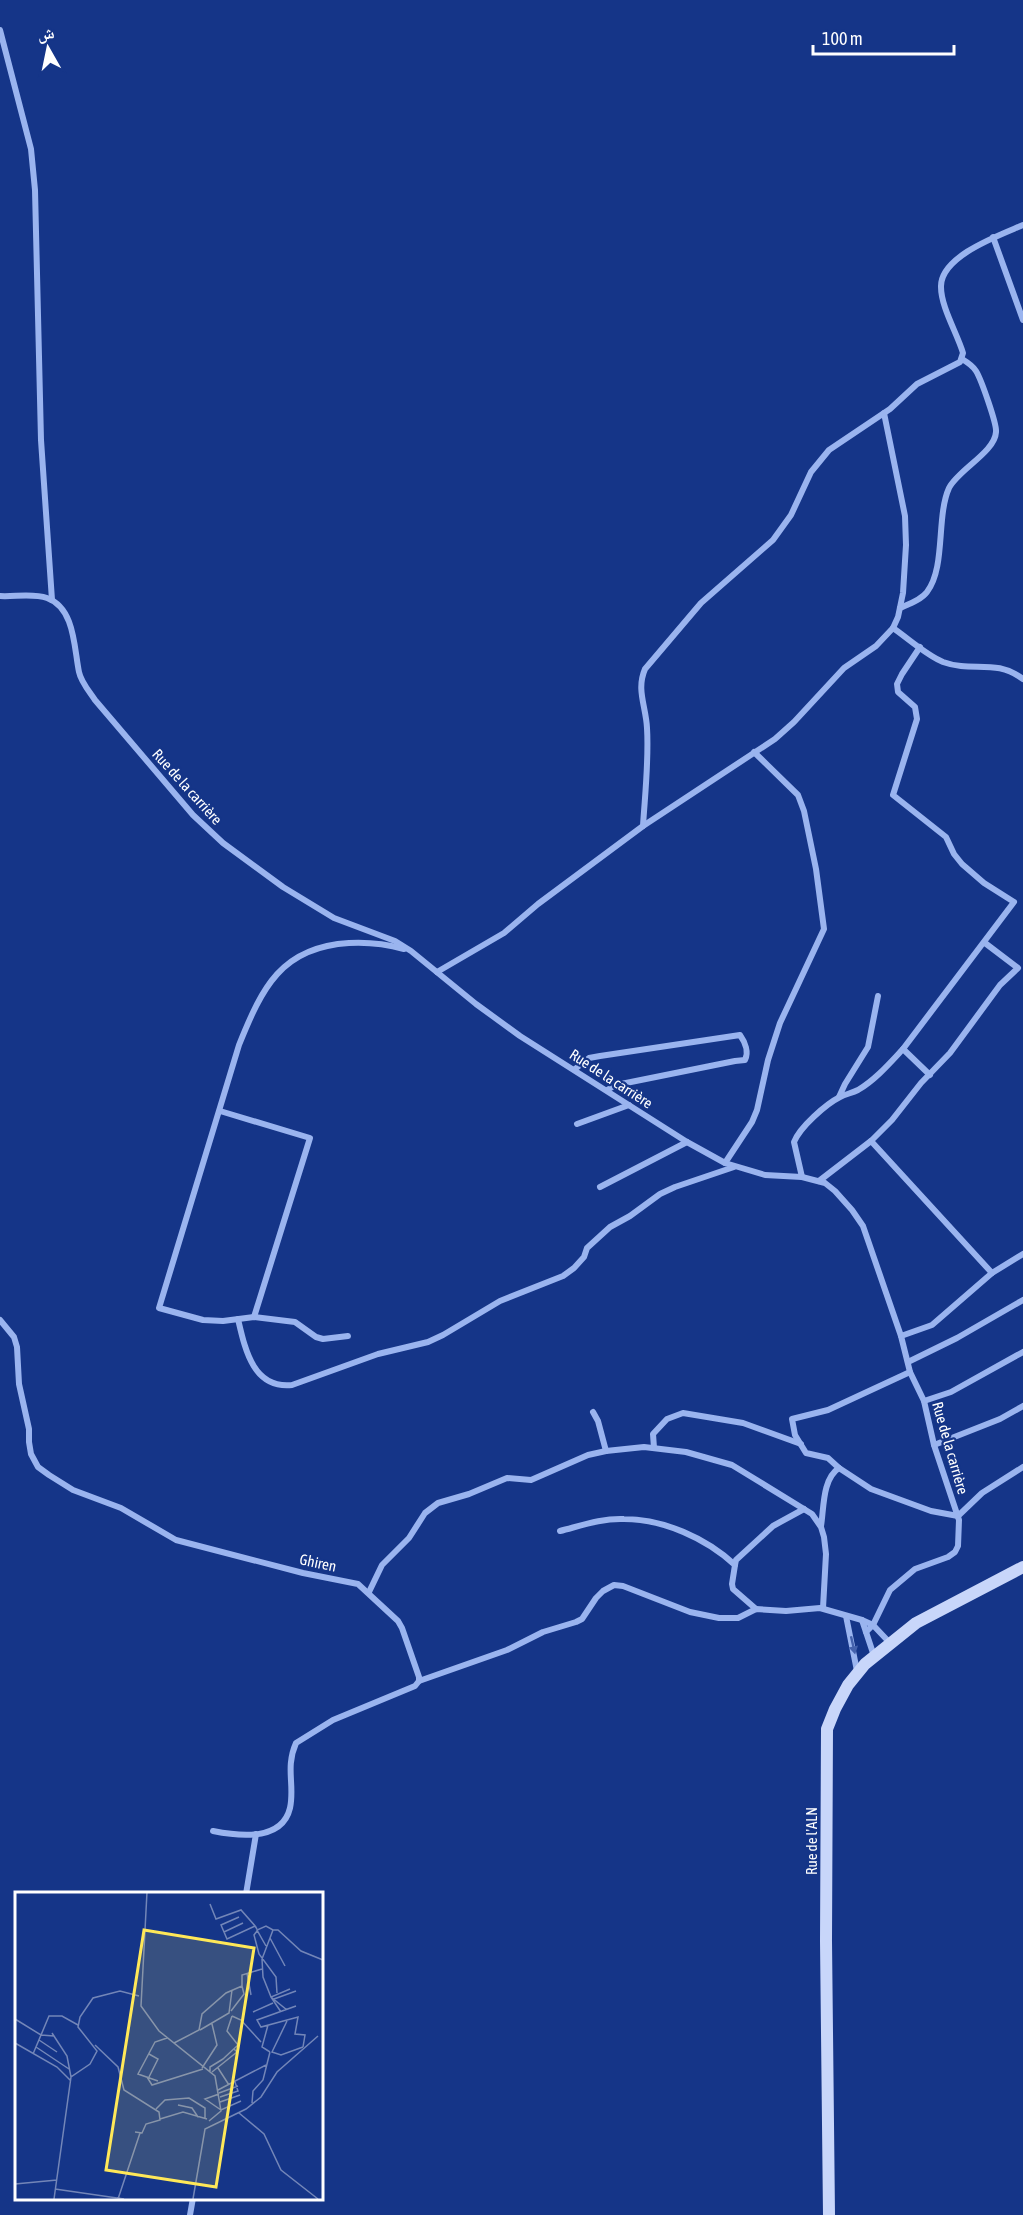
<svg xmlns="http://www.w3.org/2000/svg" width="1023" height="2215" viewBox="0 0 1023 2215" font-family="'Asap Condensed','Noto Naskh Arabic',sans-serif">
<rect width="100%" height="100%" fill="#153588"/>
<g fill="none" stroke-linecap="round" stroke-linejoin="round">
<g stroke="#9ab4ef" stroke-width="6">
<polyline points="0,30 31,149 35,190 41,440 52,600"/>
<polyline points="993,237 1023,320"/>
<path d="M0,596C14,597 33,593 47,598C75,608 74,648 79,672C81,682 89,691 95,700L193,815L223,843L283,887L334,918L395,941L411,951L476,1004L520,1036L687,1142L725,1163L765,1175L802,1177L825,1183L835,1191L852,1210L863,1226L901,1336L910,1372L924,1401L934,1445L959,1520L958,1546L955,1552L948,1557L915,1569L890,1590L873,1625L866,1632"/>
<path d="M900,608C909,604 921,600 927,592C946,567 936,517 949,488C958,470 995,452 996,432C997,424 981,379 976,371C973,366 967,362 962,359"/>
<path d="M893,628C909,639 926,655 943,662C973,673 995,658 1023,679"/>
<polyline points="643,826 775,739 794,722 844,668 876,646 893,628 898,617 903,593 906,545 905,516 884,413"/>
<path d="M437,972L504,933L538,904L643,826C645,794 649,760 647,728C646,706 636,690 645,669L701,603L773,540L791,515L811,472L829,450L890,409L917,384L960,362L963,353C957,333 941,307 941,287C940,256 1000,235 1023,225"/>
<polyline points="903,1049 1014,902 984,883 962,864 954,854 946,837 893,795 917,719 915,707 898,692 897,684 902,674 920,647"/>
<path d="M575,1069L589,1058L600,1056L740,1035C745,1042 749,1052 745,1060L735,1061L616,1085L607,1090"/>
<polyline points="839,1097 845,1084 868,1047 878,996"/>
<polyline points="220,1111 310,1138 254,1317"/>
<polyline points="577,1124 629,1105"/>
<polyline points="871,1141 992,1273"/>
<polyline points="725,1163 752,1122 757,1110 768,1060 780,1023 824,929 816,869 804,811 798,795 754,752"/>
<path d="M802,1177L794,1142C800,1127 826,1104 840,1097C846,1094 852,1093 858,1090C875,1080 889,1064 903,1049L930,1075"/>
<polyline points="819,1181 871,1141 892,1120 921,1083 950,1053 1000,985 1018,968 985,943"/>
<polyline points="600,1187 687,1142"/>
<path d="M238,1319C245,1349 253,1389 292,1385L378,1354L428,1342L443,1335L500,1301L563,1276L574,1268L584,1257L587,1248L610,1227L630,1216L660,1194L675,1187L734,1167"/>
<path d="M0,1320L14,1337L17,1347L19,1384L29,1429V1442L31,1454L38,1467L49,1475L73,1490L121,1508L176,1540L303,1573L358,1584L398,1621L402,1628L419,1677V1681L415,1686L333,1720L296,1743C285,1768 295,1785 290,1808C282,1842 238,1836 213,1831"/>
<path d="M348,1336L323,1339L316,1337L295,1322L254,1317L223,1321L203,1320L159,1308L239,1045C262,988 281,947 349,943C367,942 386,944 404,949"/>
<polyline points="901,1336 932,1325 992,1273 1023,1254"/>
<polyline points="908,1362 957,1338 1023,1300"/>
<polyline points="910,1372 828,1410 792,1419 795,1435 806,1453 828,1458 839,1468 871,1489 931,1511 958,1516 982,1493 1023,1467"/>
<polyline points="924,1401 951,1392 1023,1352"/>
<polyline points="593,1412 598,1421 606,1451"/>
<polyline points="934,1445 1000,1419 1023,1406"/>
<polyline points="654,1448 653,1434 667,1419 683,1413 743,1423 801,1444"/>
<path d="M821,1526C824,1509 822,1479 839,1468"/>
<path d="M560,1531C580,1526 602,1518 624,1519C663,1519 706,1538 735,1565L732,1584L733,1589L756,1609"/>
<polyline points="735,1565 736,1560 773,1526 804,1509"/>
<polyline points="369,1592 382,1565 409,1538 425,1513 438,1503 469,1494 507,1478 531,1480 588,1455 606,1451 644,1447 686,1452 732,1465 812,1514 821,1527 824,1537 826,1554 823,1608"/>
<polyline points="846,1616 857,1671"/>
<polyline points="862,1620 874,1656"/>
<polyline points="419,1681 507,1650 543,1632 576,1622 582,1619 596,1598 603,1591 614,1585 623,1586 690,1612 719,1618 738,1618 756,1609 786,1611 820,1608 862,1620 873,1625 890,1643"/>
<polyline points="246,1894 256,1834"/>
<polyline points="190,2215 193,2198"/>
</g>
<polyline stroke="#c8d6fa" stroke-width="12" points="829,2215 826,1941 827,1729 835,1709 848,1685 865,1664 916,1623 1023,1567"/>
</g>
<defs><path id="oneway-solid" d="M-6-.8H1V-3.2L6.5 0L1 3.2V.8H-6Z" transform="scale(1.5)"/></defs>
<use fill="#4461ac" href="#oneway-solid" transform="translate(853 1645) rotate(77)"/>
<g text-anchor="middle" stroke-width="4.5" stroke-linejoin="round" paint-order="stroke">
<g font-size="15" fill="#fff" stroke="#153588">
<text transform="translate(187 787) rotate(48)" y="5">Rue de la carrière</text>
<text transform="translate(611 1079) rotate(33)" y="5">Rue de la carrière</text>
<text transform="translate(950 1448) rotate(74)" y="5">Rue de la carrière</text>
<text transform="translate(318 1563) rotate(12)" y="5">Ghiren</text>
<text transform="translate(812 1841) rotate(-90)" y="5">Rue de l'ALN</text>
</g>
</g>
<g transform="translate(15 1892)">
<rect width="308" height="308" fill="#153588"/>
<path fill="none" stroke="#7386b8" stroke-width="1.5" d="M132,0L126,114L144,139L200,184L206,219L194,229M195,12L201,27L226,18L241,35M224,25L206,33L212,47L240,34L242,37M242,39L239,43L244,62L261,85L262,101M209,40L228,31M255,46L270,74M251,54L242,38L251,34L258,38M232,81L236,103M259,107L281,99M281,114L242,128L246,135L283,125L280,142L290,143L288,155M272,118L256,105L248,85L247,67L258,38H263L286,59L308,68M216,119L229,102L227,94M238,120L258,111M266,120L256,105L275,97M217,124L226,128L246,150M0,127L26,143L39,144M272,129L257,160L266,163L288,155M253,133L247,155L255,160M185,138L214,121L217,98M37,141L52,164L56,185M24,148L42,160M0,151L42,175L56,189M159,151L184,138L187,122L211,101L227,94V83L247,77M80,153L103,175L109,198L144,220L145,228L131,232L127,241L120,240M21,155L54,177M18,162L34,124H47L63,133M134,162L143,167L134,185M208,167L223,153L212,139L217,124M187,176L202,153L197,132M203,176L214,193M195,179V175L208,167M197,180L222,160L219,157M132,185L137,193L188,177M143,189L123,182L140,150L152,146M203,198L251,173M204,201L223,194M204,202L190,207L206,218L226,209M205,205L223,199L220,190M205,210L225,203M237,211L238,199L248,188L255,160M163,213L177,216L183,225M141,217L150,208L174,206L190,216V226M224,221L249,242L266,278L303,307M145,227L168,220L192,227M0,292L42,288M40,297L109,307M39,307L56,185L75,172L82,159L63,135L65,125L78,106L105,99L124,104M103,307L125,241M178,307L190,237L231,217L246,205L262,180L303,144"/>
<path fill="#ffe858" fill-opacity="0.15" stroke="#ffe858" stroke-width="3" d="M129,38L239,56L201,295L91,278Z"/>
<rect width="308" height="308" fill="none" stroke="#fff" stroke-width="3"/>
</g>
<g transform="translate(48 48) rotate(351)" stroke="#153588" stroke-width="4.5" paint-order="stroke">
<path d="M0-4.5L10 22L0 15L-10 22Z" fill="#ffffff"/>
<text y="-9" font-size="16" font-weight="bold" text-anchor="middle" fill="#ffffff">ش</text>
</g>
<path d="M813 45v9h141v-9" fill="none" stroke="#ffffff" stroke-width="3"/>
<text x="822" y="45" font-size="18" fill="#ffffff" stroke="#153588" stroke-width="4.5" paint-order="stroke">100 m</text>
</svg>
